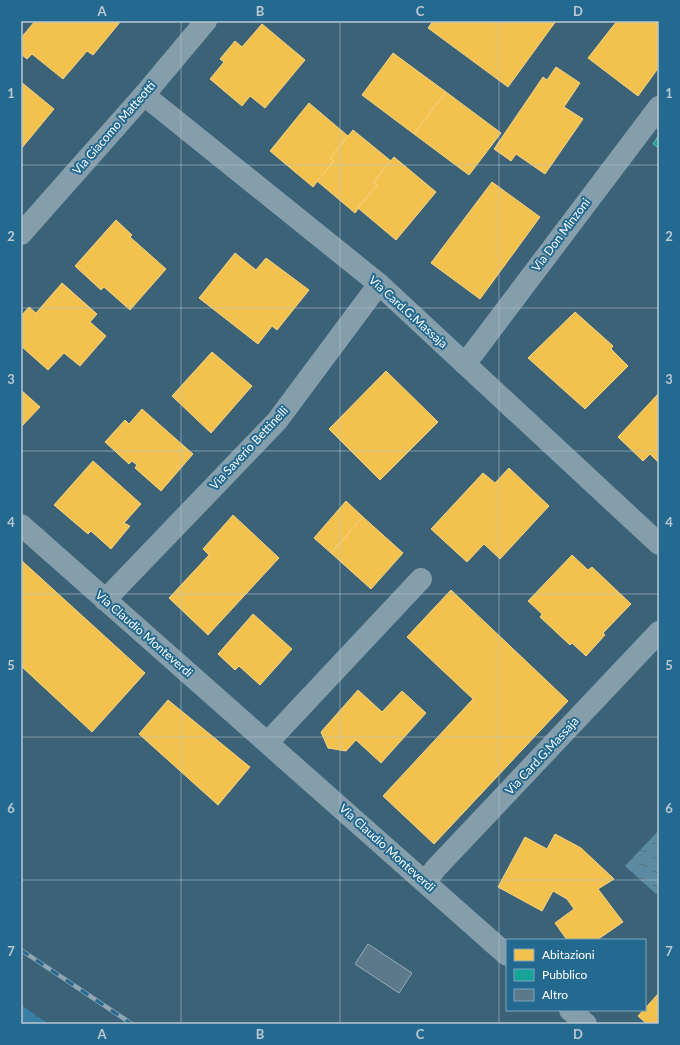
<svg xmlns="http://www.w3.org/2000/svg" width="680" height="1045" viewBox="0 0 680 1045" font-family="Lato,sans-serif">
<defs>
<pattern id="forest-firs" width="22" height="20" patternUnits="userSpaceOnUse"><rect width="22" height="20" fill="#397fa6"/><path d="M5 1l3.5 6h-7zM16 11l3.5 6h-7z" fill="#42687e"/></pattern>
<pattern id="water-ripples" width="26" height="14" patternUnits="userSpaceOnUse"><rect width="26" height="14" fill="#5d8aa3"/><path d="M2 4q2-2 4 0t4 0M15 11q2-2 4 0t4 0" fill="none" stroke="#567180"/></pattern>
</defs>
<rect width="100%" height="100%" fill="#3c6278"/>
<polygon fill="url(#forest-firs)" points="21,1005 49,1024 21,1024"/>
<polygon fill="url(#water-ripples)" points="659,830 659,891 656,894 625,866"/>
<g fill="#f2c14e" stroke="#f6d483">
<polygon points="35,21 121,21 93,55 87,51 63,79 32,54 27,59 21,54 21,38"/>
<polygon points="433,21 556,21 508,87 428,28"/>
<polygon points="617,21 659,21 659,67 638,96 588,58"/>
<polygon points="262,24 305,60 265,108 250,96 242,106 210,79 224,62 220,59 235,41 242,47"/>
<polygon points="393,53 446,92 414,134 362,95"/>
<polygon points="556,67 580,83 564,107 583,119 545,174 516,154 511,161 494,149 543,77 547,80"/>
<polygon points="21,82 54,109 21,149"/>
<polygon points="446,92 501,133 469,175 414,134"/>
<polygon points="309,103 348,136 330,158 334,161 313,187 270,151"/>
<polygon points="353,130 391,161 373,182 377,185 355,213 317,181 334,161 330,158"/>
<polygon points="394,157 436,192 396,240 358,208 377,185 373,182"/>
<polygon points="492,182 540,217 480,299 431,263"/>
<polygon points="116,220 132,235 130,237 166,269 130,310 104,287 101,290 75,266"/>
<polygon points="235,253 256,270 266,258 309,290 277,330 272,326 258,344 199,298"/>
<polygon points="62,283 97,314 90,322 106,336 80,366 64,353 48,370 21,346 21,316 29,307 36,313"/>
<polygon points="575,312 613,346 611,349 628,366 585,409 528,358"/>
<polygon points="212,352 252,386 211,433 172,396"/>
<polygon points="386,371 438,422 380,480 329,429"/>
<polygon points="21,390 40,407 21,427"/>
<polygon points="659,393 659,463 650,454 643,461 618,437"/>
<polygon points="142,409 193,454 161,491 135,468 137,465 132,461 129,464 105,442 125,420 129,424"/>
<polygon points="93,461 141,504 124,523 130,526 111,549 91,531 88,534 54,505"/>
<polygon points="509,468 549,506 500,559 484,544 467,562 431,529 483,473 495,483"/>
<polygon points="346,501 363,517 331,553 314,538"/>
<polygon points="233,515 279,558 208,635 169,598 209,555 203,549"/>
<polygon points="363,517 403,553 371,589 331,553"/>
<polygon points="572,555 588,570 592,567 631,604 603,633 605,635 586,656 572,643 570,645 540,617 542,614 528,601"/>
<polygon points="21,560 145,673 92,732 21,666"/>
<polygon points="451,590 568,701 434,844 383,796 473,699 407,637"/>
<polygon points="253,614 292,649 260,685 239,666 235,670 218,654"/>
<polygon points="358,690 382,712 402,691 426,713 381,763 356,740 346,751 328,748 321,732"/>
<polygon points="168,700 250,767 218,805 139,734"/>
<polygon points="555,834 581,848 614,879 598,889 623,922 597,940 567,940 555,923 574,909 567,899 553,891 542,911 498,887 525,837 547,849"/>
<polygon points="659,993 659,1024 647,1024 638,1016"/>
</g>
<polygon fill="#17a398" stroke="#5dbfb7" points="659,135 659,148 653,144"/>
<polygon fill="#5b798a" stroke="#98adb9" points="368,944 412,973 399,993 355,964"/>
<g fill="none" stroke-linecap="round" stroke-linejoin="round">
<g stroke="#849eab" stroke-width="22">
<polyline points="144,95 379,284 659,544"/>
<polyline points="21,234 144,95 206,21"/>
<polyline points="465,364 659,107"/>
<polyline points="21,525 507,955"/>
<polyline points="105,600 277,421 379,284"/>
<polyline points="268,742 421,579"/>
<polyline points="425,882 436,868 659,632"/>
<polyline points="570,1010 586,1024"/>
</g>
<g stroke="#90a6b4" stroke-width="4.5">
<polyline id="rail" points="21,950 132,1024"/>
</g>
<use href="#rail" stroke="#246990" stroke-width="3" stroke-dasharray="9" stroke-linecap="butt"/>
</g>
<path fill="none" stroke="#bbc8d0" stroke-width="1" stroke-opacity="0.55" d="M181,21V1024M340,21V1024M499,21V1024M21,165H659M21,308H659M21,451H659M21,594H659M21,737H659M21,880H659"/>
<g text-anchor="middle" stroke-width="4" stroke-linejoin="round" paint-order="stroke">
<g font-size="12" fill="#fff" stroke="#246990">
<text transform="translate(114 128) rotate(-49)" y="4">Via Giacomo Matteotti</text>
<text transform="translate(561 235) rotate(-53)" y="4">Via Don Minzoni</text>
<text transform="translate(408 312) rotate(42)" y="4">Via Card.G.Massaja</text>
<text transform="translate(249 448) rotate(-47)" y="4">Via Saverio Bettinelli</text>
<text transform="translate(144 634) rotate(41)" y="4">Via Claudio Monteverdi</text>
<text transform="translate(542 756) rotate(-47)" y="4">Via Card.G.Massaja</text>
<text transform="translate(387 848) rotate(42)" y="4">Via Claudio Monteverdi</text>
</g>
</g>
<rect width="680" height="1045" fill="none" stroke="#246990" stroke-width="44"/>
<rect x="506" y="939" width="140" height="72" fill="#246990" stroke="#7ca5bc"/>
<rect x="514" y="949" width="20" height="12" fill="#f2c14e" stroke="#7ca5bc"/>
<text x="542" y="959" font-size="12" fill="#ffffff">Abitazioni</text>
<rect x="514" y="969" width="20" height="12" fill="#17a398" stroke="#7ca5bc"/>
<text x="542" y="979" font-size="12" fill="#ffffff">Pubblico</text>
<rect x="514" y="989" width="20" height="12" fill="#5b798a" stroke="#7ca5bc"/>
<text x="542" y="999" font-size="12" fill="#ffffff">Altro</text>
<rect x="22" y="22" width="636" height="1001" fill="none" stroke="#bbc8d0" stroke-width="1.5"/>
<g font-size="13" text-anchor="middle" font-weight="bold" fill="#bbc8d0">
<text x="102" y="16">A</text>
<text x="260" y="16">B</text>
<text x="420" y="16">C</text>
<text x="578" y="16">D</text>
<text x="11" y="98">1</text>
<text x="669" y="98">1</text>
<text x="11" y="241">2</text>
<text x="669" y="241">2</text>
<text x="11" y="384">3</text>
<text x="669" y="384">3</text>
<text x="11" y="527">4</text>
<text x="669" y="527">4</text>
<text x="11" y="670">5</text>
<text x="669" y="670">5</text>
<text x="11" y="813">6</text>
<text x="669" y="813">6</text>
<text x="11" y="956">7</text>
<text x="669" y="956">7</text>
<text x="102" y="1039">A</text>
<text x="260" y="1039">B</text>
<text x="420" y="1039">C</text>
<text x="578" y="1039">D</text>
</g>
</svg>
